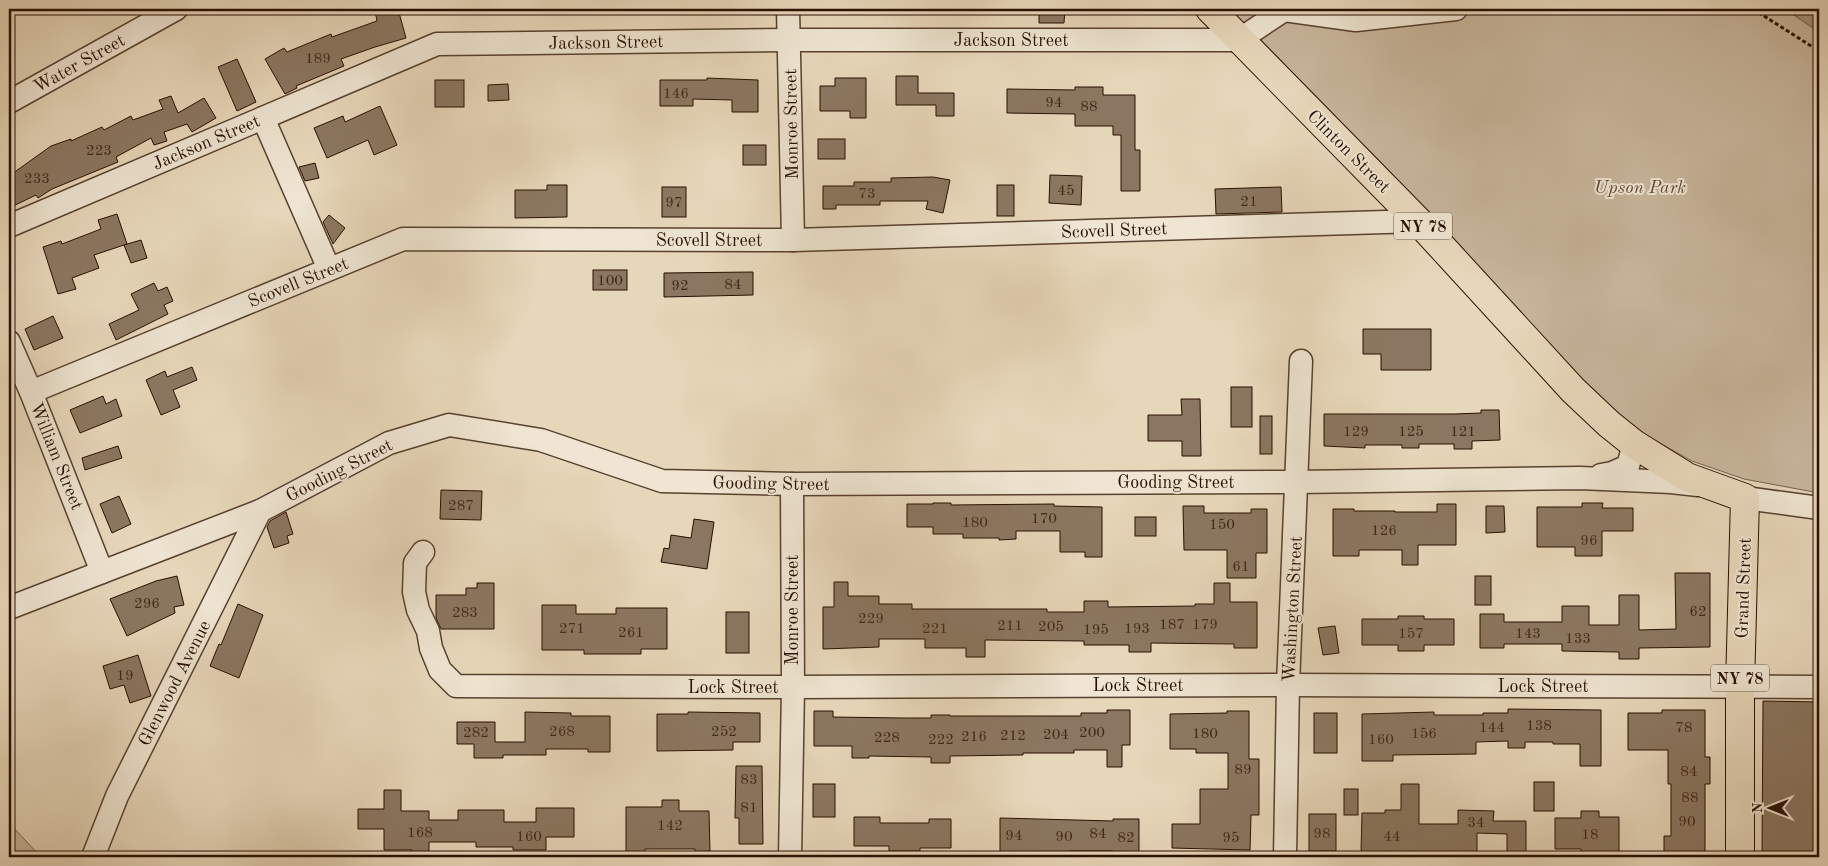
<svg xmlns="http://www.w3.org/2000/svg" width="1828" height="866" viewBox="0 0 1828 866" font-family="'Old Standard TT',serif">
<rect width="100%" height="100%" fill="#e7d7ba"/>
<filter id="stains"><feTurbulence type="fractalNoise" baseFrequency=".004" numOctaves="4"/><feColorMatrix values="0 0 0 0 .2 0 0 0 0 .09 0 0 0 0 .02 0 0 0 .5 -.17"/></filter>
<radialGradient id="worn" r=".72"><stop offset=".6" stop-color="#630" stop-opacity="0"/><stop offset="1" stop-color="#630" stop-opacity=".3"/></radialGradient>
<g fill="#c7b59b" stroke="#78624e">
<polygon points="1219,9 1785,9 1819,32 1819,493 1744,479 1692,461 1647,436 1602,402"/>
<polygon points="9,823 41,857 9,857"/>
</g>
<polygon fill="#a6937b" stroke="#745e4a" points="1786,9 1819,9 1819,32 1788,11"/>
<g fill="#8b7761" stroke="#280f01">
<polygon points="382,9 398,9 406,38 375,47 341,59 344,66 296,86 297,88 285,94 265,59 284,48 287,52 331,34 332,37 377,21 375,11"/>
<polygon points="1039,9 1065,9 1064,23 1039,23"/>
<polygon points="237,59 256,102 237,111 218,67"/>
<polygon points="896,76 918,76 918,93 954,93 954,116 936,116 936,105 896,105"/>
<polygon points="707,78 758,80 758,112 732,112 732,100 693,99 693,106 660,106 660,80 707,80"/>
<polygon points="835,78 866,78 866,118 850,118 850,111 820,111 820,86 835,86"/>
<rect x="435" y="80" width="29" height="27"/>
<polygon points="508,84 509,100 488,101 488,85"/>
<polygon points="1075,87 1103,87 1103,95 1135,95 1135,150 1140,150 1140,191 1121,191 1121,135 1113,135 1113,126 1075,126 1075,114 1007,113 1007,89 1075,90"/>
<polygon points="171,96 178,113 204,98 216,118 192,132 187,124 164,132 167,141 154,145 151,138 116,157 118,162 52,189 38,198 36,195 9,208 9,176 51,146 71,139 71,141 102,127 104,130 131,116 133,120 163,109 159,100"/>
<polygon points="380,106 397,145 374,155 368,140 327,158 314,128 343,116 345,122"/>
<rect x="818" y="139" width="27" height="20"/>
<rect x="743" y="145" width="23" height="20"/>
<polygon points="315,163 319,178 305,181 299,167"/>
<polygon points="1050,175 1082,176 1081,205 1049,203"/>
<polygon points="933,177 950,180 943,213 926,209 928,201 880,201 880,205 836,205 836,209 823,209 823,186 854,186 854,182 891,182 891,178"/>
<polygon points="547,185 567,185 567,217 515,218 515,190 547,190"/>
<rect x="997" y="185" width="17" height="31"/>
<rect x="662" y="187" width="24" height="30"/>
<polygon points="1281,187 1282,212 1216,214 1215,189"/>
<polygon points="117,214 127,244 94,255 99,268 72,278 76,289 58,294 43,247 61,241 62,244 101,229 98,220"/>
<polygon points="329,215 345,228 333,244 323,222"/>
<polygon points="141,240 147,258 131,263 124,245"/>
<rect x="593" y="270" width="34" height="20"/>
<polygon points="753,272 753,295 664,297 664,273"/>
<polygon points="154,283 158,291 167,287 173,301 164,305 168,314 116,340 109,324 139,310 131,294"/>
<polygon points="53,316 63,338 34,350 25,329"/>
<polygon points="1363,329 1431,329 1431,370 1381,370 1381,354 1363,354"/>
<polygon points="192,367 197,380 173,390 180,407 161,415 146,380 165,371 167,377"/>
<rect x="1231" y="387" width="21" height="40"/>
<polygon points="103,396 106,404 116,399 122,416 80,433 70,410"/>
<polygon points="1181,399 1200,399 1201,456 1182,456 1182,441 1148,441 1148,415 1182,415"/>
<polygon points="1481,410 1499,410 1500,440 1472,441 1472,449 1454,449 1454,444 1419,444 1419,448 1402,448 1402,445 1365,445 1365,448 1324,446 1324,414 1454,414 1481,413"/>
<rect x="1260" y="416" width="12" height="38"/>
<polygon points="118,446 122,458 85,470 82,458"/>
<polygon points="441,490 482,491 481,520 440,519"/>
<polygon points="119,496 131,524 112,533 100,504"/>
<polygon points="933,503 951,503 951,505 1054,504 1054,506 1102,507 1102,557 1085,557 1085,552 1060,552 1060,531 1016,531 1016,539 999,540 999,538 963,538 963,534 933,534 933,527 907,527 907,504 933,504"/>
<polygon points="1582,503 1603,503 1602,508 1633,508 1633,531 1602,531 1602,556 1575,556 1575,547 1537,547 1537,507 1582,507"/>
<polygon points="1437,504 1456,504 1456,545 1418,545 1418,565 1402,565 1402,550 1359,550 1359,556 1333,556 1333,509 1354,509 1354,511 1395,511 1395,512 1437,512"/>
<polygon points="1183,506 1204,506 1204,513 1251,513 1251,509 1267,509 1267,553 1256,553 1256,578 1227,578 1227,550 1184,550"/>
<polygon points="1486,506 1504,506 1505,532 1486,533"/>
<polygon points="286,512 293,534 287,536 289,543 274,548 267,527 270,521"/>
<rect x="1135" y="517" width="21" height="19"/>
<polygon points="694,519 714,522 707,569 661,562 664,548 669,549 671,535 691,538"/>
<polygon points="1675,573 1710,573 1710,647 1639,648 1639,659 1619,659 1619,652 1562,651 1562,644 1504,644 1504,648 1480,648 1480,614 1504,614 1504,622 1562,622 1562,606 1589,606 1589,625 1619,625 1619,595 1639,595 1639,630 1676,629"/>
<polygon points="177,576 184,605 174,607 175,613 127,636 110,599 156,581"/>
<rect x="1475" y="576" width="16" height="29"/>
<polygon points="834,582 848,582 848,596 879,596 879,604 912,604 912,609 1047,609 1047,612 1084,612 1084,601 1108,601 1108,607 1195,606 1195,604 1214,604 1214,583 1230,583 1230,602 1257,602 1257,648 1234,648 1234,644 1151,643 1151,652 1129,652 1129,645 1084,645 1084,641 985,640 985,657 966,657 966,648 925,648 925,639 879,639 879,647 823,649 823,607 834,607"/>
<polygon points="477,583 494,583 494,629 441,629 436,618 436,595 466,595 466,588 477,588"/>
<polygon points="238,604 263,615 239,678 210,666 219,644 221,645"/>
<polygon points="542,605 576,605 576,614 616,614 616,608 667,608 667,649 641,649 641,654 584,654 584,650 542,650"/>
<rect x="726" y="612" width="23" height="41"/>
<polygon points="1398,616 1424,616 1424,619 1454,619 1454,645 1424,645 1424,651 1398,651 1398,645 1362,645 1362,619 1398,619"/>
<polygon points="1335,626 1339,653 1323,655 1318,628"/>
<polygon points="138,655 151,696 130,703 124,685 110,689 103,666"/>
<polygon points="1763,701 1819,702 1819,857 1762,857"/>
<polygon points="1508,709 1601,710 1601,766 1580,766 1580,744 1553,744 1553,742 1525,742 1525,748 1508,748 1508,741 1476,742 1476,754 1393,755 1393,761 1362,761 1362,714 1434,712 1434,715 1483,715 1483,713 1508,713"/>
<polygon points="1107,710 1130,710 1130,745 1122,745 1122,767 1107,767 1107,750 1074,750 1074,753 1023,753 1023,755 950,756 950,763 931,763 931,757 869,756 869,758 852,758 852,746 814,746 814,711 833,711 833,717 904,718 931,718 931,715 950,715 950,716 1081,716 1081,713 1107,713"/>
<polygon points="1662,710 1705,710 1705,757 1710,757 1710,784 1705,784 1705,857 1664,857 1664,836 1671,836 1671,784 1668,784 1668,750 1628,750 1628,713 1662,713"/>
<polygon points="1227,711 1249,711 1249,759 1259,759 1259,815 1251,815 1250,850 1172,848 1172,824 1200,824 1200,789 1228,789 1228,753 1196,753 1196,749 1170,749 1170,714 1227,713"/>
<polygon points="525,712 571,713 571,716 610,716 610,752 588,752 588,749 546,749 546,755 503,755 503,758 474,758 474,744 457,744 457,722 495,722 495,742 525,742"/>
<polygon points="688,712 760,713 760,742 733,742 733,750 657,751 657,714 688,714"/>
<rect x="1314" y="713" width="23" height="40"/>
<polygon points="736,766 762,766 763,844 739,844 739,818 735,818"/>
<rect x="1534" y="782" width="20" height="29"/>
<rect x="813" y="784" width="22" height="33"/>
<polygon points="1401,784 1419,784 1419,824 1458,824 1458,810 1494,811 1493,821 1526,821 1526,853 1507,853 1507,834 1477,833 1477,854 1384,855 1384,852 1361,852 1362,813 1385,813 1385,810 1401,810"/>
<rect x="1344" y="789" width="14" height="26"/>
<polygon points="384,790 401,790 401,811 429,811 429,820 458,820 458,810 504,810 504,822 536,822 536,808 574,808 574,837 546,837 546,850 513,850 513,847 476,847 476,842 429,842 429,854 412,854 412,850 384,850 384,829 358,829 358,809 384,809"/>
<polygon points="662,800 679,800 679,811 709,811 710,851 695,852 695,849 645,849 645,853 626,853 626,807 662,807"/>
<polygon points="1581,811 1599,811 1599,817 1619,817 1619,855 1581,857 1581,849 1555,849 1555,818 1581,818"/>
<rect x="1309" y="814" width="27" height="37"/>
<polygon points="854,817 880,817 880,823 929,823 929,819 951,819 951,848 920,848 920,851 889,851 889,846 854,846"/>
<polygon points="1000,818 1113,821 1113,819 1139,819 1139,854 1113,854 1113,851 1069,851 1069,854 1000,853"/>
</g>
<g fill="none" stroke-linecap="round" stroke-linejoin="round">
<g stroke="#58412f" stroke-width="25">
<g id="minor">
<polyline points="788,9 793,240"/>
<polyline points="9,102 176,9"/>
<polyline points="263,118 329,269"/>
<polyline points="9,226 437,44 790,40 1239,40 1284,10 1356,20 1456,9"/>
<polyline points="9,342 31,392 102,572"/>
<polyline points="31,392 403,239 793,240 1418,221"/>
<polyline points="1601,475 1612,473 1628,466 1634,444"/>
<polyline points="1745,498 1819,508"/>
<polyline points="423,552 415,563 414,592 418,610 428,631 431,648 440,670 456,686 793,687 1288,685 1819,687"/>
<polyline points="9,608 260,511 389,443 449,425 541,440 662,481 792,484 1297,482 1580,478 1671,482 1698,485"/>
<polyline points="93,857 117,796 260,511"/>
<polyline points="790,857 793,687 792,484"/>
<polyline points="1285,857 1288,685 1301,361"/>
</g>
</g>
<g stroke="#280f01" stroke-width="30">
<polyline id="major" points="1210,9 1418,221 1573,390 1609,424 1634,444 1687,477 1745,498 1740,687 1740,857"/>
</g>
<polyline stroke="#280f01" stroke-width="3" stroke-dasharray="4 2.5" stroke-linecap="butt" points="1753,9 1819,51"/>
<use href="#minor" stroke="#efe5d2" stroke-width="22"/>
<use href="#major" stroke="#e7d7ba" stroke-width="28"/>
</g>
<g text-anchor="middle" stroke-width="4" stroke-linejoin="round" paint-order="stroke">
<g font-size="15" fill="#412919">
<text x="318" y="63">189</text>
<text x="676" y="98">146</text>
<text x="1054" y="107">94</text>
<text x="1089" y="111">88</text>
<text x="99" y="155">223</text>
<text x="37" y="183">233</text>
<text x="1066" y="195">45</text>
<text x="867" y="198">73</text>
<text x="1249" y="206">21</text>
<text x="674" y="207">97</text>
<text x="610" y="285">100</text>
<text x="733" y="289">84</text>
<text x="680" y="290">92</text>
<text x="1356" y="436">129</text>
<text x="1411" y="436">125</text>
<text x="1463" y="436">121</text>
<text x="461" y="510">287</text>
<text x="1044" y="523">170</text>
<text x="975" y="527">180</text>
<text x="1222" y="529">150</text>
<text x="1384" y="535">126</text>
<text x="1589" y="545">96</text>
<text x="1241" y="571">61</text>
<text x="147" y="608">296</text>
<text x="1698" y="616">62</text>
<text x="465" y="617">283</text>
<text x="871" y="623">229</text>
<text x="1172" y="629">187</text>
<text x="1205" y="629">179</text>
<text x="1010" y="630">211</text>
<text x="1051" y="631">205</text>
<text x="572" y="633">271</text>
<text x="935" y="633">221</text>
<text x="1137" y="633">193</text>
<text x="1096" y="634">195</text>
<text x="631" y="637">261</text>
<text x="1411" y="638">157</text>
<text x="1528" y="638">143</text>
<text x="1578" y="643">133</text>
<text x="125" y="680">19</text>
<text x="1539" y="730">138</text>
<text x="1492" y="732">144</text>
<text x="1684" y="732">78</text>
<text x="562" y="736">268</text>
<text x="724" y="736">252</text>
<text x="476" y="737">282</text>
<text x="1092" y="737">200</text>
<text x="1205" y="738">180</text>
<text x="1424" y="738">156</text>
<text x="1056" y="739">204</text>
<text x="1013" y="740">212</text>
<text x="974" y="741">216</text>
<text x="887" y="742">228</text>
<text x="941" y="744">222</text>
<text x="1381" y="744">160</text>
<text x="1243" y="774">89</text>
<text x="1689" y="776">84</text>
<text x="749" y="784">83</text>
<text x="1690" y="802">88</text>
<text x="749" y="812">81</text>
<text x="1687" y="826">90</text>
<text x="1476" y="827">34</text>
<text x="670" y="830">142</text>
<text x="420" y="837">168</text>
<text x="1098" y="838">84</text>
<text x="1322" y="838">98</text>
<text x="1590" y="839">18</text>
<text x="1014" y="840">94</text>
<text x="529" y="841">160</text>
<text x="1064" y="841">90</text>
<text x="1392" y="841">44</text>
<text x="1126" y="842">82</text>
<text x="1231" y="842">95</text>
</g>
<g fill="#efe5d2" stroke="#644f40" stroke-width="1">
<rect x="1394" y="212.5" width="58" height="27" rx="4"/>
<rect x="1711" y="664.5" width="58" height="27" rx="4"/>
</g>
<g font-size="16" font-weight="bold" fill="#280f01">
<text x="1423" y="232">NY 78</text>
<text x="1740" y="684">NY 78</text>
</g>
<g font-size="18" fill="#280f01" stroke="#efe5d2">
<text x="1011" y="46">Jackson Street</text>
<text transform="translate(606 42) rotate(-1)" y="6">Jackson Street</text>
<text transform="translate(79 63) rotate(-29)" y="6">Water Street</text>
<text transform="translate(791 124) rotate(-91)" y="6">Monroe Street</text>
<text transform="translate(206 142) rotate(-23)" y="6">Jackson Street</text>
<text transform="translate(1349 151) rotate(45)" y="6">Clinton Street</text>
<text transform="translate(1114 230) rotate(-2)" y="6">Scovell Street</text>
<text x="709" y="246">Scovell Street</text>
<text transform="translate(298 282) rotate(-22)" y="6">Scovell Street</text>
<text transform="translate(57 456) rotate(68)" y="6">William Street</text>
<text transform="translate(339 470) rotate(-27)" y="6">Gooding Street</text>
<text x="1176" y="488">Gooding Street</text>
<text transform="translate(771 483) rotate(1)" y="6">Gooding Street</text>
<text transform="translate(1743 588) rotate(-88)" y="6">Grand Street</text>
<text transform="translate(1292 609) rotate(-87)" y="6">Washington Street</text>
<text transform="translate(792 610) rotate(-90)" y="6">Monroe Street</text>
<text transform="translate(174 683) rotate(-63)" y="6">Glenwood Avenue</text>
<text x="1138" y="691">Lock Street</text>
<text x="1543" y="692">Lock Street</text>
<text x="733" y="693">Lock Street</text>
</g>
<g font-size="18" font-style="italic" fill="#604937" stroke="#efe5d2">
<text x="1640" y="193">Upson Park</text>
</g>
</g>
<rect width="1828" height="866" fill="none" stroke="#e7d7ba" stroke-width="30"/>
<rect x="10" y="10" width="1808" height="846" fill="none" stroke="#280f01" stroke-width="2.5"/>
<rect x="15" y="15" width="1798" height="836" fill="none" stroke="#280f01"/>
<g transform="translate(1770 808) rotate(270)" stroke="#efe5d2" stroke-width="4" paint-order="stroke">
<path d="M0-4L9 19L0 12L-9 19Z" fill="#280f01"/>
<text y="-8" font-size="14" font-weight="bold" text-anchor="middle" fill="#280f01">N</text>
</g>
<rect width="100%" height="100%" filter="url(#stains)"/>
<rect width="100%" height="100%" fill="url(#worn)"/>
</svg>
